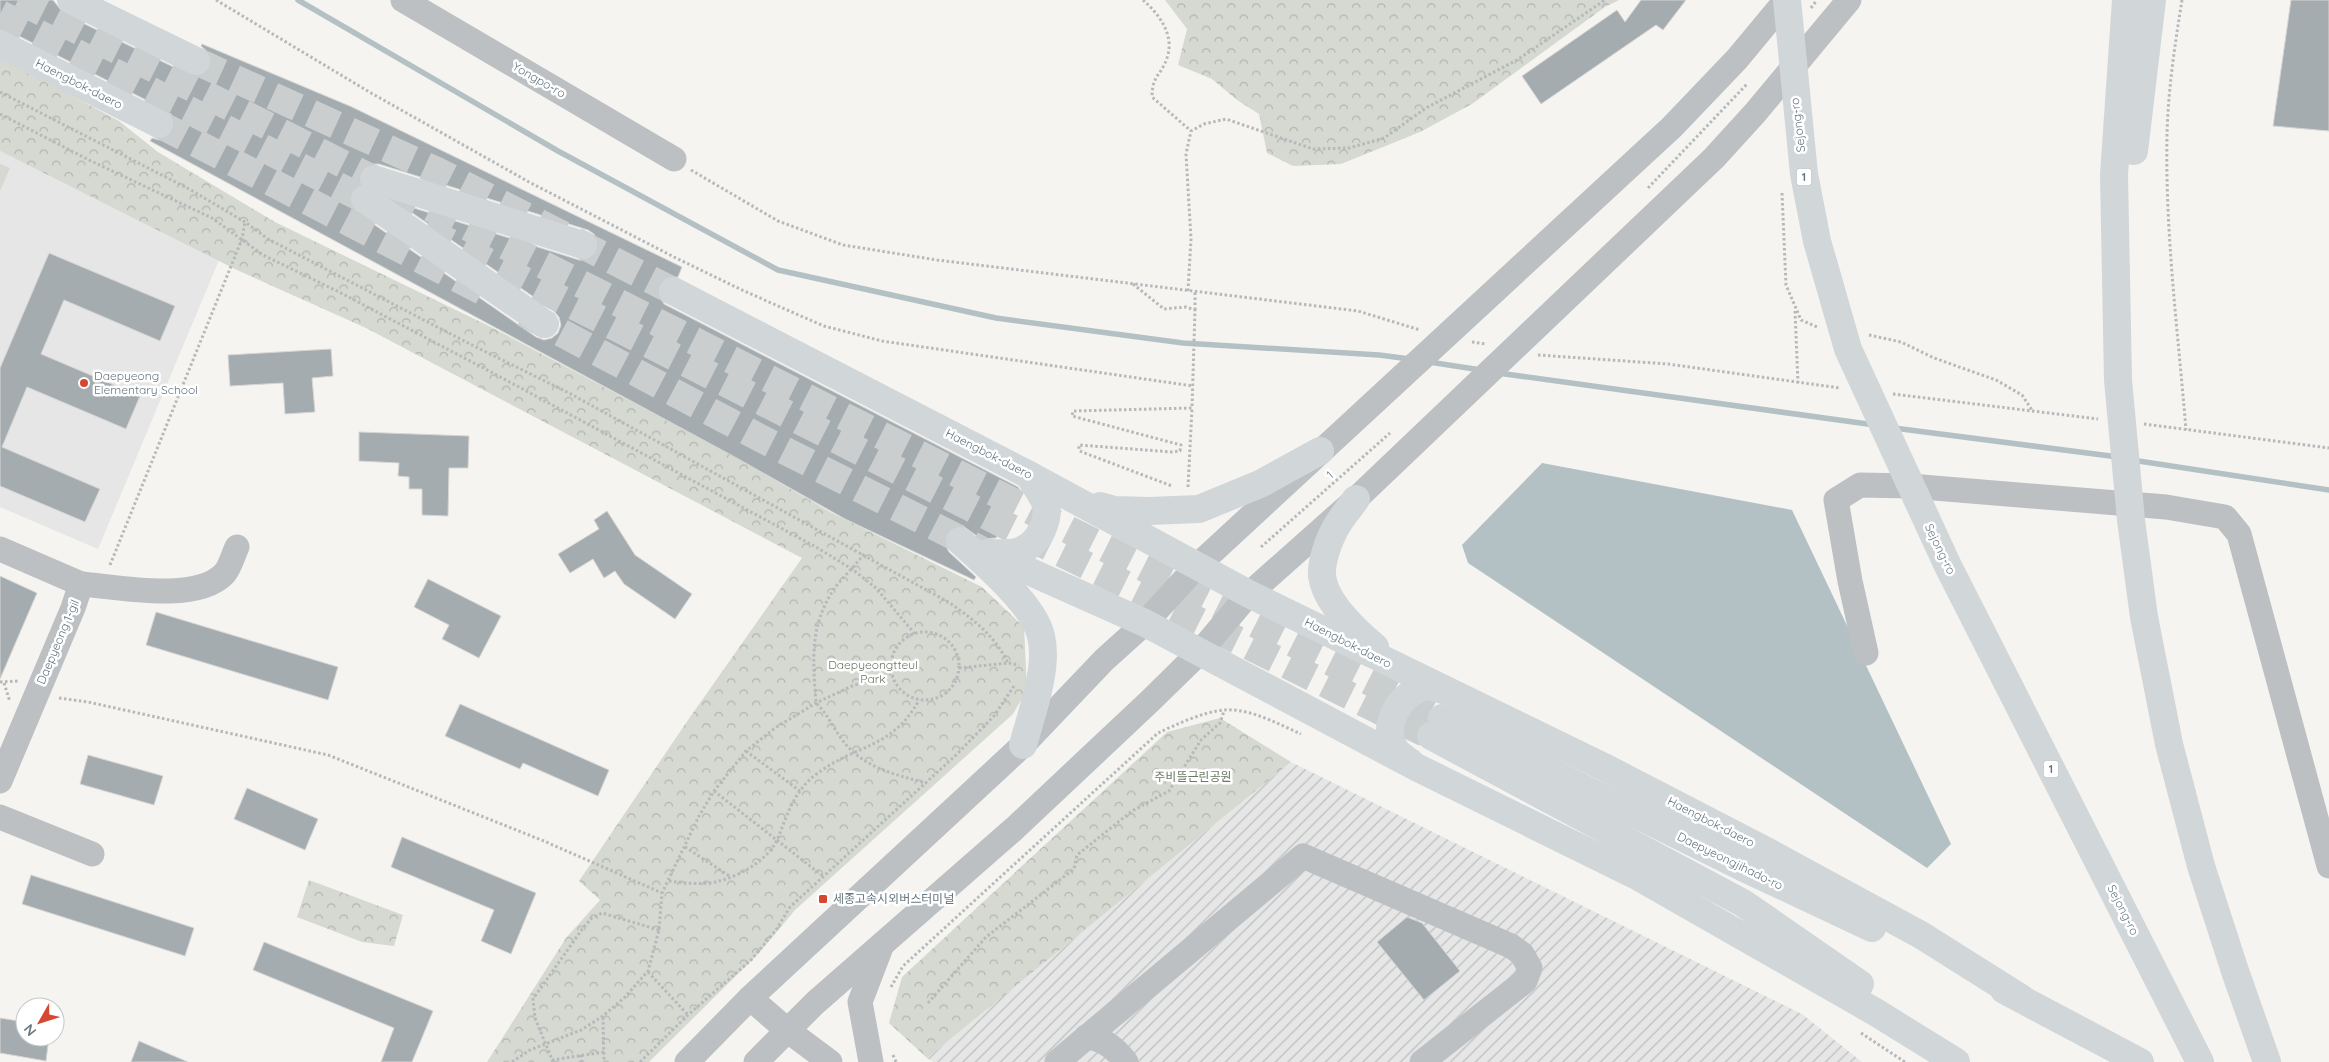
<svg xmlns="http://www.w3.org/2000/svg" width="2329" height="1062" viewBox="0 0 2329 1062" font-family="Quicksand,'Noto Sans KR',sans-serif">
<defs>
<pattern id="industrial-furrows" width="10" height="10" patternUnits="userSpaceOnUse" patternTransform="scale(1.25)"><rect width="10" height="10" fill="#e5e6e5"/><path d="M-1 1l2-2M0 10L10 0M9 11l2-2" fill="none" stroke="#bdbfbf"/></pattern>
<pattern id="forest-crowns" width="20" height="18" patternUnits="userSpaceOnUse" patternTransform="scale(1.25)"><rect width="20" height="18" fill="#d5d9d1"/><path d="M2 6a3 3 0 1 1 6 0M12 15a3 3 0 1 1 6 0" fill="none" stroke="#b1b5af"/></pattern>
</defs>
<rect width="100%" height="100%" fill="#f5f4f1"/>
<polygon fill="#e5e6e5" points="0,151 219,260 98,549 0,507"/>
<polygon fill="url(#industrial-furrows)" points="1291,762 1802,1014 1862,1062 933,1062 927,1058"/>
<polygon fill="#d5d9d1" points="0,164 10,168 0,191"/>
<g fill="url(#forest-crowns)">
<polygon points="1165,0 1619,0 1605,7 1472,104 1420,132 1341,164 1293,166 1267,153 1259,114 1237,100 1212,79 1178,65 1187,29"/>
<polygon points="0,57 119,121 158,152 275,222 493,328 732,455 832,513 982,587 1024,627 1027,690 1013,714 795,910 759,953 649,1062 487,1062 566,938 600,900 579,881 688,720 802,558 366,328 237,270 0,151"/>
<polygon points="1220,718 1291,762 927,1058 889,1023 902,977 1167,732"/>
<polygon points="309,880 403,915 394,946 362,942 297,917"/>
</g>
<polygon fill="#b4c1c4" points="1542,463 1792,510 1951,844 1927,868 1468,563 1462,545"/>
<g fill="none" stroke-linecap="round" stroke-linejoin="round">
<g stroke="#b4c1c4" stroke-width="5.5">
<polyline points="298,0 558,151 778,270 996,318 1183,343 1379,355 1410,359"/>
<polyline points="1429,362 1481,370"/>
<polyline points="1498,373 1875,425"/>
<polyline points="1894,428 2118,457"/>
<polyline points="2132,460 2329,490"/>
</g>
</g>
<g fill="#a4acb0" stroke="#d6d6d4" fill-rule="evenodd">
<path d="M0,0H53L64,14L190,75L197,77L204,74L210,67L212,60L209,53L201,46L202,44L352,107L682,267L678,277L665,278L659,284L657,292L664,304L1018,487L1020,490L1015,502L996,538L981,539L963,526H955L948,531L945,537V545L949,552L976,577L974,580L845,519L733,456L150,141L152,138L159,140L167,137L173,131L175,123L172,115L166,110L7,30L0,29ZM370,164H379L588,230L594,234L598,242V250L594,256L587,260H579L398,203L554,311L559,317L561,325L558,333L552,338L544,340L536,337L356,212L351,205L350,197L352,190L360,185L359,174L363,168Z"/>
<polygon points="1641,0 1686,0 1663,30 1656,25 1541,104 1522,76 1617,10 1625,22"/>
<polygon points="2291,0 2329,0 2329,131 2273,126"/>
<polygon points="49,253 175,306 160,341 64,300 41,354 140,396 126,429 27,387 2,447 100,489 85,522 0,486 0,368"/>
<polygon points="331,349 333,376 312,378 315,412 285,414 283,383 230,386 228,355"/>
<polygon points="359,432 469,436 468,468 449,468 448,516 422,515 422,489 409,489 409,477 398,476 399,463 359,461"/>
<polygon points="607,511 635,555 692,594 675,619 624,584 615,571 604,578 593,559 570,573 558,554 599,529 594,520"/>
<polygon points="0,576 37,593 0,679"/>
<polygon points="428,579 501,616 479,658 442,639 449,625 414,607"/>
<polygon points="156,612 338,667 328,700 146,645"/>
<polygon points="460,704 609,770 598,796 523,763 520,769 445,736"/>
<polygon points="88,755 163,776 154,805 80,784"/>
<polygon points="247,788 318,819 305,850 234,819"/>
<polygon points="402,837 536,893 511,954 481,941 494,910 391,867"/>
<polygon points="31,875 194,928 185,956 22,904"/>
<polygon points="1407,917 1422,923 1460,971 1424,1000 1377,942"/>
<polygon points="264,942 433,1011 412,1062 381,1062 394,1028 253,970"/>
<polygon points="0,1018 25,1022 25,1037 49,1037 46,1061 0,1053"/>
<polygon points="139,1041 188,1062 131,1062"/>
</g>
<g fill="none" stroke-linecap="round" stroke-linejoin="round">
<g stroke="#cacecf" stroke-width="28" stroke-dasharray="28 14" stroke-linecap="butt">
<polyline points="18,0 1442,718"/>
<polyline points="0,14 387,211"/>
<polyline points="196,61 437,171 673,291"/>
<polyline points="159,124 484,292"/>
<polyline points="425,230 1003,524 1431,736"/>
<polyline points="524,313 758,437 981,550"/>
</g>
<g stroke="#b6b9bb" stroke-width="3" stroke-dasharray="2.5 2.5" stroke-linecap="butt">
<polyline points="216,0 371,93 529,182 674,257 744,291 824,326 882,341 1193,386"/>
<path d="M1143,0C1159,14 1175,35 1167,58C1161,76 1152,75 1152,97L1191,131"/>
<path d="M2182,0C2175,44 2168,90 2167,135C2165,233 2178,332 2186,430"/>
<polyline points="1811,8 1817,0"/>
<path d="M0,92L189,189L245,222L268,239L472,345L569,393L950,603C974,620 995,636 1008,663"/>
<polyline points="0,114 91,161 212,218 263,255 339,292 491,372 816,547 852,569 876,588 915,634"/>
<polyline points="691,170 778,221 843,245 937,260 1358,311 1420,330"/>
<polyline points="1648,188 1747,84"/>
<polyline points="1782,193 1786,285 1801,320 1817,327"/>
<polyline points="1133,284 1164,309 1186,307 1195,310 1192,408 1073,411 1072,416 1181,445 1180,451 1172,452 1079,445 1079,450 1082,452 1172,486"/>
<polyline points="1188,291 1191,239 1186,154 1191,131 1204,124 1226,119 1313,149 1349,148 1384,138 1426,108 1517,60 1605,0"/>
<polyline points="1195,310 1195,292"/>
<polyline points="1795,311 1798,383"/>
<polyline points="1869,335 1901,342 1934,358 1996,380 2022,395 2032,410"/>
<polyline points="1472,342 1486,344"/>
<polyline points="1538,355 1668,364 1840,388"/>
<polyline points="1893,394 2098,419"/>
<polyline points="2144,424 2329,448"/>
<polyline points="1188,487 1192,408"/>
<polyline points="1261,547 1390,433"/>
<path d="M864,554C855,566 843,577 834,589C809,627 813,660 816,703C827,713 832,726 841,738C861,767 893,774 926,783"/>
<polyline points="110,565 242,239 245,222"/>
<circle cx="925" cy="666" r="34"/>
<polyline points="959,668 1008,663 1019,665"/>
<polyline points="0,682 19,681"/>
<polyline points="4,683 10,702"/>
<polyline points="59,698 88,702 328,755 544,841 662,893"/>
<polyline points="746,751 800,791"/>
<polyline points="714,791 824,877"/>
<polyline points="685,847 731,877"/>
<path d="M669,881C684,883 700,885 715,882C738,877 768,861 778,838C787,815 794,792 814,776C854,744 892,750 919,700"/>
<polyline points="648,972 688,1015"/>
<path d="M891,987L903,966L1158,733C1177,724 1203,712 1224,710C1250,708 1278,724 1301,734"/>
<polyline points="928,1003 986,937 1074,869 1077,855 1132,811 1169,791 1201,740 1220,723 1224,711"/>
<polyline points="603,1017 604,1062"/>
<polyline points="1861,1033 1905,1062"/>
<polyline points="580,1055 582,1062"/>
<polyline points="893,1055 896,1062"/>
<polyline points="552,1060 604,1052"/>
<polyline points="512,1062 530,1050 581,1030 603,1016 625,997 648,971 659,930 662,893 699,816 714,791 746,751 775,728 816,703 852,686 892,673"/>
<polyline points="553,1062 535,1018 533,999 583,928 592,918 602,913 659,930"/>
<polyline points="640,1062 688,1015 751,960 776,930 790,907 955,756 994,716 1014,686"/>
</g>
<g stroke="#bcc0c3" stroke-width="25">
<polyline points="403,0 674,159"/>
<polyline points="0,549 81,584 73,608 0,781"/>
<path d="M81,584C118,587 196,603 224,574C230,568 233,555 237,547"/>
<polyline points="1866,653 1850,581 1836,500 1860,485 1910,486 2166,507 2225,517 2239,534 2329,866"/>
<polyline points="0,817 92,854"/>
<polyline points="750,998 787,1030 830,1062"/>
<path d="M1086,1037C1104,1038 1116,1049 1126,1062"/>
<polyline points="687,1062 750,998 1023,745 1104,660 1145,623 1197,566 1672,127 1737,59 1786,0"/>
<polyline points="756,1062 815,1003 1015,828 1150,701 1199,653 1249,594 1356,499 1714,158 1755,113 1849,0"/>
<polyline points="871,1062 860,1002 881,947"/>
<polyline points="1057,1062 1303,856 1511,946 1522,954 1530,968 1525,981 1422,1062"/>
</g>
<g stroke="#d1d6d9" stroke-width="28">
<polyline points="71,0 196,61"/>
<polyline points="1787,0 1804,174 1817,241 1848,349 1947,564 2200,1062"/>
<polyline points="2126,0 2114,175 2118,380 2131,520 2144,617 2169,744 2201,866 2235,971 2267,1062"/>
<polyline points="0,44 159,124"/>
<polyline points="2134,151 2152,0"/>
<polyline points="374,179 583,245"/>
<polyline points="365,199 545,324"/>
<polyline points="673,291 1029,475 1249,594 1604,767 1770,853 1921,935 2021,998"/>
<path d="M1356,499C1349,509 1339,520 1334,531C1328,542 1321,563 1322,576C1325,602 1356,631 1375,647"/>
<polyline points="1100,506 1114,510 1149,511 1199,509 1260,484 1320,451"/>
<path d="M960,541C984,563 1034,605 1041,636C1049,667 1031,715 1023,745"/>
<polyline points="988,553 1145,623 1416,767 1639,877 1877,1013 1956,1062"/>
<path d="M989,553C1000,553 1014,555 1024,549C1039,542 1051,518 1045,502C1041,493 1034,484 1029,475"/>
<polyline points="1442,718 1742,867 1872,928"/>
<polyline points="1431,736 1743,903 1860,984"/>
<path d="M1410,762C1406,759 1401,756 1397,752C1382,733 1393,707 1410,694C1414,691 1422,687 1428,686C1432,686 1438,689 1443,690"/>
<polyline points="2004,990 2140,1062"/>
</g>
</g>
<g fill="#d64630" stroke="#fff" stroke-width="2">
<circle cx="84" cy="383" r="5"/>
<rect x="818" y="894" width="10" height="10" rx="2.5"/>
</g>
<g text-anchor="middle" stroke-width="5" stroke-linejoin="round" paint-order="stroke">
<g fill="#fff" stroke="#94a0a6" stroke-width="1">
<rect x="1796.5" y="168.5" width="15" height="17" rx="4"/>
<rect x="2043.5" y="760.5" width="15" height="17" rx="4"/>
</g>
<g font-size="11" font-weight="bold" fill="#667780">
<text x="1804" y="181">1</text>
<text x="2051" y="773">1</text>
</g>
<g font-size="12" fill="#667780" stroke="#fff">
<text transform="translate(539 80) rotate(30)" y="4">Yongpo-ro</text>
<text transform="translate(79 84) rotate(27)" y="4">Haengbok-daero</text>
<text transform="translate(1798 125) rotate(-97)" y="4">Sejong-ro</text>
<text transform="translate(989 454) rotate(27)" y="4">Haengbok-daero</text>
<text transform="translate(1330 475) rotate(-41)" y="4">1</text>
<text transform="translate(1940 549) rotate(64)" y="4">Sejong-ro</text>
<text transform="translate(58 642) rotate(-67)" y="4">Daepyeong 1-gil</text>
<text transform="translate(1348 643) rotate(27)" y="4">Haengbok-daero</text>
<text transform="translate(1711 822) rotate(27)" y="4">Haengbok-daero</text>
<text transform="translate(1730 861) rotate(26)" y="4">Daepyeongjihado-ro</text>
<text transform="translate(2123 910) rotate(63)" y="4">Sejong-ro</text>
</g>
<g font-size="12" fill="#667780" stroke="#fff" text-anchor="start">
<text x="94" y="380">Daepyeong<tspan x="94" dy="14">Elementary School</tspan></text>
<text x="833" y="903">세종고속시외버스터미널</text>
</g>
<g font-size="12" fill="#6a7864" stroke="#fff">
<text x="873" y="669">Daepyeongtteul<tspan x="873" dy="14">Park</tspan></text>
<text x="1193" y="781">주비뜰근린공원</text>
</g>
</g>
<g transform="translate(40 1022) rotate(231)"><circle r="24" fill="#ffffff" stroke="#c2c9cc"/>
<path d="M0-4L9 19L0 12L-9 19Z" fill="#d64630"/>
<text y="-8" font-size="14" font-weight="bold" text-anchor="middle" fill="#667780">N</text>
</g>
</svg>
